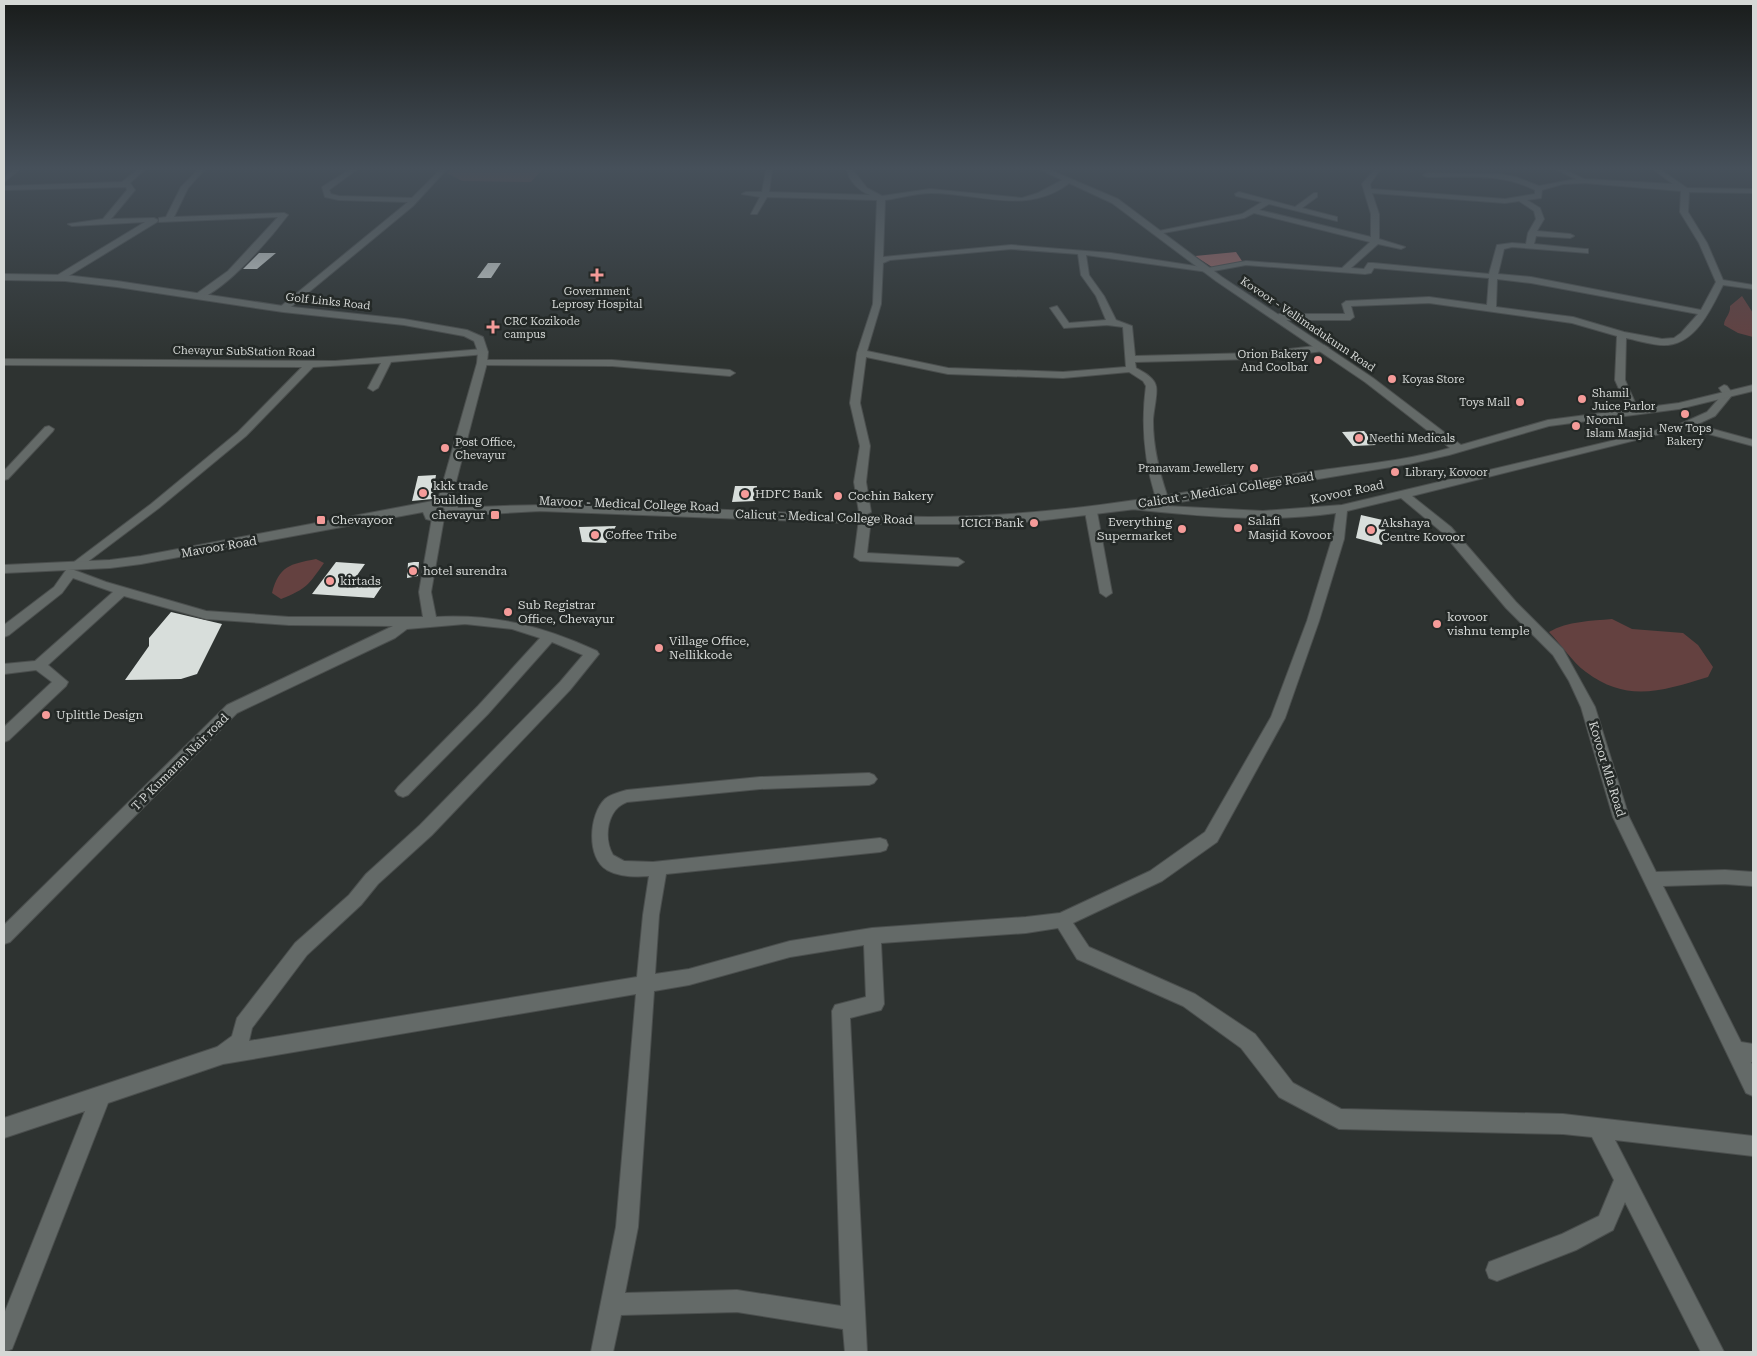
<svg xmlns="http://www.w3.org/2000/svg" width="1757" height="1356" viewBox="0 0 1757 1356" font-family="'Roboto Serif',serif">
<rect width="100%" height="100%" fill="#2e3331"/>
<g fill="#644140">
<polygon points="450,170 542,170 531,182 462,181 447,173"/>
<path d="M1742,296L1753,313V337L1738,333L1724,325C1724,318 1731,314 1730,306Z"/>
<path d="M316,559L324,563C309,584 307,589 281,599L272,593C279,566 290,564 316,559Z"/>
<path d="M1612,619L1632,629L1683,633L1698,645L1713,667L1708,677C1662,691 1627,703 1586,672C1572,662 1561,644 1549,632C1568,621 1591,621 1612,619Z"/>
</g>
<polygon fill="#9d6765" points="1236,252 1244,264 1215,269 1195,256"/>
<g fill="#d8dedb">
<polygon points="259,253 276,253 257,269 243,269"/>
<polygon points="488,263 501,263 491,278 477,278"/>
<polygon points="1364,431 1376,445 1353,446 1342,432"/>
<polygon points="436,475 432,499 412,501 418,476"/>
<polygon points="735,486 757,486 755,501 732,502"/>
<polygon points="1361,515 1387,521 1382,545 1356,538"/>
<polygon points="616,526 606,543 582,542 579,527"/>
<polygon points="336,562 365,564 351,584 382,586 374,598 312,594"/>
<polygon points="414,562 419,562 418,576 407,578 408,563"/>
<polygon points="171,612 222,624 197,674 181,679 125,680 149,646 149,638"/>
</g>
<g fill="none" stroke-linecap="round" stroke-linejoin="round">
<g stroke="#4b4f4e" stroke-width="2">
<g id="street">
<polygon points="12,170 19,170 4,182 4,177"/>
<polygon points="137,170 144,170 130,183 135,190 111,219 154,218 158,220 157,222 62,280 56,280 56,276 145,222 72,226 68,224 103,219 127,190 126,187 4,190 4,186 122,182"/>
<path d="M198,170H204L188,188L174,217L284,213L288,215C270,239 227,289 199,299L196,298V294L228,271L278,217L159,222V218L166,217L181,187Z"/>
<polygon points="349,170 356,170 329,190 331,194 339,196 412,198 440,170 446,170 413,206 286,311 280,311 280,307 408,202 339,200 325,197 322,187"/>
<path d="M766,170H772L769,192L870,195C859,191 849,181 847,170H853L867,188L882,196L930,189L1022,198L1038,193L1066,178L1073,180C1030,217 980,193 931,193C916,193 900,198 885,200L883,257L1011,245L1111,253L1208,268L1246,261L1342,268L1370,242L1254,213L1244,218L1158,234L1154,232L1242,214L1262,202L1236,196L1235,194L1239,192L1295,207L1314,193H1317V197L1302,208L1337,217V221L1269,204L1259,210L1371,237V214L1362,184L1374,170H1380L1370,184L1371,189L1505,199L1535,194V190C1502,173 1464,177 1427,177L1423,175L1427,173L1499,174L1516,177L1539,186L1576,179L1557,170H1565L1584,179L1673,184L1654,170H1661L1687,188L1753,189V193L1689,192L1688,212L1707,243L1723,280L1753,285V289L1723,285C1712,307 1697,342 1668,345C1655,346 1640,341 1626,338L1625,380L1637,407L1632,410L1627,407L1615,380L1617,336L1572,323L1429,303L1351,306L1354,317L1350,320H1279L1275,317L1279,314H1345L1342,304L1346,301L1429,297L1487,305L1489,278L1374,268L1371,273L1365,274L1246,265L1208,272L1086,255L1089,275L1104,296L1116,320L1132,326L1135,356L1255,353L1324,345L1329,348L1324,351L1255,359L1135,362L1136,368C1143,372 1154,377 1156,386C1158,394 1153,412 1153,421C1153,447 1159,471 1167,495L1161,498L1155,495C1144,459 1141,424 1146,386L1143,381L1129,372L1063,378L948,374L866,357L860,403L870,446L866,482L871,512L865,515L871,519L867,553L958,558L964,562L958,566L860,561L854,557L859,519L865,515L859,512L854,482L860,446L850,403L857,353L873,304L877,200L767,197L757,214H751L760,197L742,194L746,192H762ZM1585,183L1681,191L1680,212L1699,243L1716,282L1701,310L1531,277L1498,274L1504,249L1512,247L1588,253V249H1585L1534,244L1536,236L1570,238L1574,236L1570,234L1537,231L1544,219L1540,208L1527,200L1541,198L1542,190L1563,184ZM1372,193L1505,203L1519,201L1534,211L1536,219L1528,233L1526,244L1512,243L1497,245L1489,274L1373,263H1368L1364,269L1351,268L1378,244L1401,249L1405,247L1379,239V214ZM1011,249L1078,254L1081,275L1096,296L1106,320L1069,323L1057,306L1050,308L1064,328L1107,325L1123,327L1126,367L1063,372L948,368L867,351L881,304L883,263L890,260ZM1497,279L1531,283L1698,314L1681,333L1674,338L1662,339L1624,332L1573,317L1496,307Z"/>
<polygon points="483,349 488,352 486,354 391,362 378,388 373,391 368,388 381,363 313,367 246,436 159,508 78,569 72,565 74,562 151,504 238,432 302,367 4,365 4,359 335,361"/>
<polygon points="482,360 612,360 730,370 735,373 730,376 612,366 479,365 477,363"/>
<path d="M1724,385L1727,386L1733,394L1715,416L1700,423L1709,428L1753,440V446L1701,432L1692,426L1412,496L1451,527L1516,602L1563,649L1595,707L1629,817L1656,872L1725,870L1753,872V886L1725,884L1663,886L1741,1042L1753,1044V1062H1751L1753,1066V1096L1746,1093L1613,817L1581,707L1569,681L1553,655L1506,608L1443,533L1401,498L1347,511L1344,539L1319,621L1285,718L1217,842L1162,881L1073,923L1089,947L1195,994L1255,1034L1293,1083L1341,1109L1563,1114L1753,1136V1156L1615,1140L1724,1352H1701L1625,1202L1613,1230L1576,1250L1497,1281L1489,1278L1486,1270L1489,1262L1562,1234L1599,1216L1614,1180L1592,1137L1563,1134L1339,1129L1279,1097L1241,1048L1183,1006L1077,959L1058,928L1026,933L881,943L884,1004L881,1010L850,1018L867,1352H845L843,1329L737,1312L621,1315L613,1352H591L616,1227L636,994L223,1064L108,1103L12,1349L4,1352V1314L85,1111L4,1138V1118L217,1047L232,1036L237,1018L295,943L349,895L366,874L420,825L560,682L583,655L552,642L488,714L408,795L403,797L398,795L395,791L398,787L478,706L540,638L512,629L465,624L407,629L395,638L237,713L10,942L4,944V925L227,705L393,626L289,625L206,619L124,596L48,665L68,682L66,686L9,740L4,742V727L52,682L36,670L4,674V664L35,661L113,592L73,578L62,593L9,635L4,637V625L54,587L66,570H74L106,582L206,611L289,617H423L419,592L432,518L438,514L444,518L431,592L436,617C495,614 543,626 597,651L599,654L570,690L432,835L378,884L361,905L307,955L252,1028L249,1041L637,977L643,915L649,876C636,877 620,877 607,870C586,858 589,814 605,799C611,794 620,792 627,790L760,777L869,773L874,775L877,779L874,783L869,785L760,789L627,802C607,809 603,838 613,855L624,861L653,862L880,838L886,840L888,845L886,850L880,852L666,874L659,915L655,974L689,969L790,941L872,928L1026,917L1060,913L1150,871L1205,832L1271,717L1307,621L1332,539L1336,513C1267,523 1199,516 1131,509L1125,506L1127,504L1263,511L1342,505L1678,425L1707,412L1723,394L1719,388ZM864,945L866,997L835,1005L832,1011L841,1306L737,1290L625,1293L638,1227L654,991L689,985L790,957Z"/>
<polygon points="49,426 54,429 53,431 8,479 4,480 4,471 45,427"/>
<polygon points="1091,508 1097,512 1112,593 1106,597 1100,593 1085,512"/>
</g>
</g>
<g stroke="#4b4f4e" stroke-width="2">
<path id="secondary" d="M1041,170H1050L1118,199L1222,277L1373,378L1461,445L1548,420L1679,403L1753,385V391L1679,409L1549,426L1449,455L1409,464L1144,508L1037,521L983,524H875L540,511L453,516L438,522L426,519L423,512L141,564L110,568L4,573V565L110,560L141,556L438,500L477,363L478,352L474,341L464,336L404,325L283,312L117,287L65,281L4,280V274L65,275L117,281L283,306L404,319L467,330L483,337L488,352L487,363L451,501L456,503L458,508C615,498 772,516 929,517C1055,517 1178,494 1302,473C1351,465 1402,462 1450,448L1365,382L1216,281L1112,203ZM443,507L445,510L436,514L435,511Z"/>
</g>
<use href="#street" fill="#646a68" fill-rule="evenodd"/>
<use href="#secondary" fill="#646a68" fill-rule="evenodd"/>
</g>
<linearGradient id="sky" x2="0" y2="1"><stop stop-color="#191c1b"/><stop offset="0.47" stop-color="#46505a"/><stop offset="1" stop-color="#46505a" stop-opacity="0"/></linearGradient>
<rect width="1757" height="359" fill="url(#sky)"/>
<g fill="#f59b99" stroke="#242927" stroke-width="2">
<path d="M594.5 267.5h5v5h5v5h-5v5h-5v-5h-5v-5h5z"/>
<path d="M490.5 319.5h5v5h5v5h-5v5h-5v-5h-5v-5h5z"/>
<circle cx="1318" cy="360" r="5"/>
<circle cx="1392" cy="379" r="5"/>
<circle cx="1582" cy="399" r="5"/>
<circle cx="1520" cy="402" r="5"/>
<circle cx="1685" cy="414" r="5"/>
<circle cx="1576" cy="426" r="5"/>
<circle cx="1359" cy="438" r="5"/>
<circle cx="445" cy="448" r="5"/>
<circle cx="1254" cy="468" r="5"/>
<circle cx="1395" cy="472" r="5"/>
<circle cx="423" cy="493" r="5"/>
<circle cx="745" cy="494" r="5"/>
<circle cx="838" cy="496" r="5"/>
<rect x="490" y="510" width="10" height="10" rx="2.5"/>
<rect x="316" y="515" width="10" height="10" rx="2.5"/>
<circle cx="1034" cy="523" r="5"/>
<circle cx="1238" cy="528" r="5"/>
<circle cx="1182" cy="529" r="5"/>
<circle cx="1371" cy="530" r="5"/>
<circle cx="595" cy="535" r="5"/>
<circle cx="413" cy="571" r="5"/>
<circle cx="330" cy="581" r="5"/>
<circle cx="508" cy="612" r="5"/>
<circle cx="1437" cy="624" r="5"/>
<circle cx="659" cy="648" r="5"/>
<circle cx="46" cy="715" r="5"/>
</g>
<g text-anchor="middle" stroke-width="5" stroke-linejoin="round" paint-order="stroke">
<g font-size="11" fill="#d5d8d6" stroke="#242927" text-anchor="start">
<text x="597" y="295" text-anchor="middle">Government<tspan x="597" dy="13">Leprosy Hospital</tspan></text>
<text x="504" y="325">CRC Kozikode<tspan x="504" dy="13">campus</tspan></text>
<text x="1308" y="358" text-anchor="end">Orion Bakery<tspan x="1308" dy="13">And Coolbar</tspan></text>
<text x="1402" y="383">Koyas Store</text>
<text x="1592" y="397">Shamil<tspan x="1592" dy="13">Juice Parlor</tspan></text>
<text x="1510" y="406" text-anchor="end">Toys Mall</text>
<text x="1586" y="424">Noorul<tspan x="1586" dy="13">Islam Masjid</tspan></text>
<text x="1685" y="432" text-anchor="middle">New Tops<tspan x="1685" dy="13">Bakery</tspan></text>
<text x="1369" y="442">Neethi Medicals</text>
<text x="455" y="446">Post Office,<tspan x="455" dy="13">Chevayur</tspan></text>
<text x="1244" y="472" text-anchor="end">Pranavam Jewellery</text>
<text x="1405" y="476">Library, Kovoor</text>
</g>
<g font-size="11" fill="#d5d8d6" stroke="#242927">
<text transform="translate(328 301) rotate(6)" y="4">Golf Links Road</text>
<text transform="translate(1308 324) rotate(34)" y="4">Kovoor - Vellimadukunn Road</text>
<text transform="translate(244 351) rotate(1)" y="4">Chevayur SubStation Road</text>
</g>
<g font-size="12" fill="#d5d8d6" stroke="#242927" text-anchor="start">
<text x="433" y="490">kkk trade<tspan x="433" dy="14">building</tspan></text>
<text x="755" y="498">HDFC Bank</text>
<text x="848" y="500">Cochin Bakery</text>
<text x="485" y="519" text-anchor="end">chevayur</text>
<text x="331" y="524">Chevayoor</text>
<text x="1248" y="525">Salafi<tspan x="1248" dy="14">Masjid Kovoor</tspan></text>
<text x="1172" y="526" text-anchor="end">Everything<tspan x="1172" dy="14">Supermarket</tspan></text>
<text x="1024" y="527" text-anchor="end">ICICI Bank</text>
<text x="1381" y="527">Akshaya<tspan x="1381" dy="14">Centre Kovoor</tspan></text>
<text x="605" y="539">Coffee Tribe</text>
<text x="423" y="575">hotel surendra</text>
<text x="340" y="585">kirtads</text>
<text x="518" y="609">Sub Registrar<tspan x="518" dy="14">Office, Chevayur</tspan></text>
<text x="1447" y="621">kovoor<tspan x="1447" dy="14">vishnu temple</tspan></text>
<text x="669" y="645">Village Office,<tspan x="669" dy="14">Nellikkode</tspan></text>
<text x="56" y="719">Uplittle Design</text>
</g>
<g font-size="12" fill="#d5d8d6" stroke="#242927">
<text transform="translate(1226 490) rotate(-9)" y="4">Calicut - Medical College Road</text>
<text transform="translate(1347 492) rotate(-12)" y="4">Kovoor Road</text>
<text transform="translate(629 504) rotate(2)" y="4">Mavoor - Medical College Road</text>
<text transform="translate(824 517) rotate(2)" y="4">Calicut - Medical College Road</text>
<text transform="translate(219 547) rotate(-10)" y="4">Mavoor Road</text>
<text transform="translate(180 762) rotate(-45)" y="4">T P Kumaran Nair road</text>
<text transform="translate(1607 769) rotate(73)" y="4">Kovoor Mla Road</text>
</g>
</g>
<rect width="1757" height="1356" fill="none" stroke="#d5d8d6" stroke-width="10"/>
</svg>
